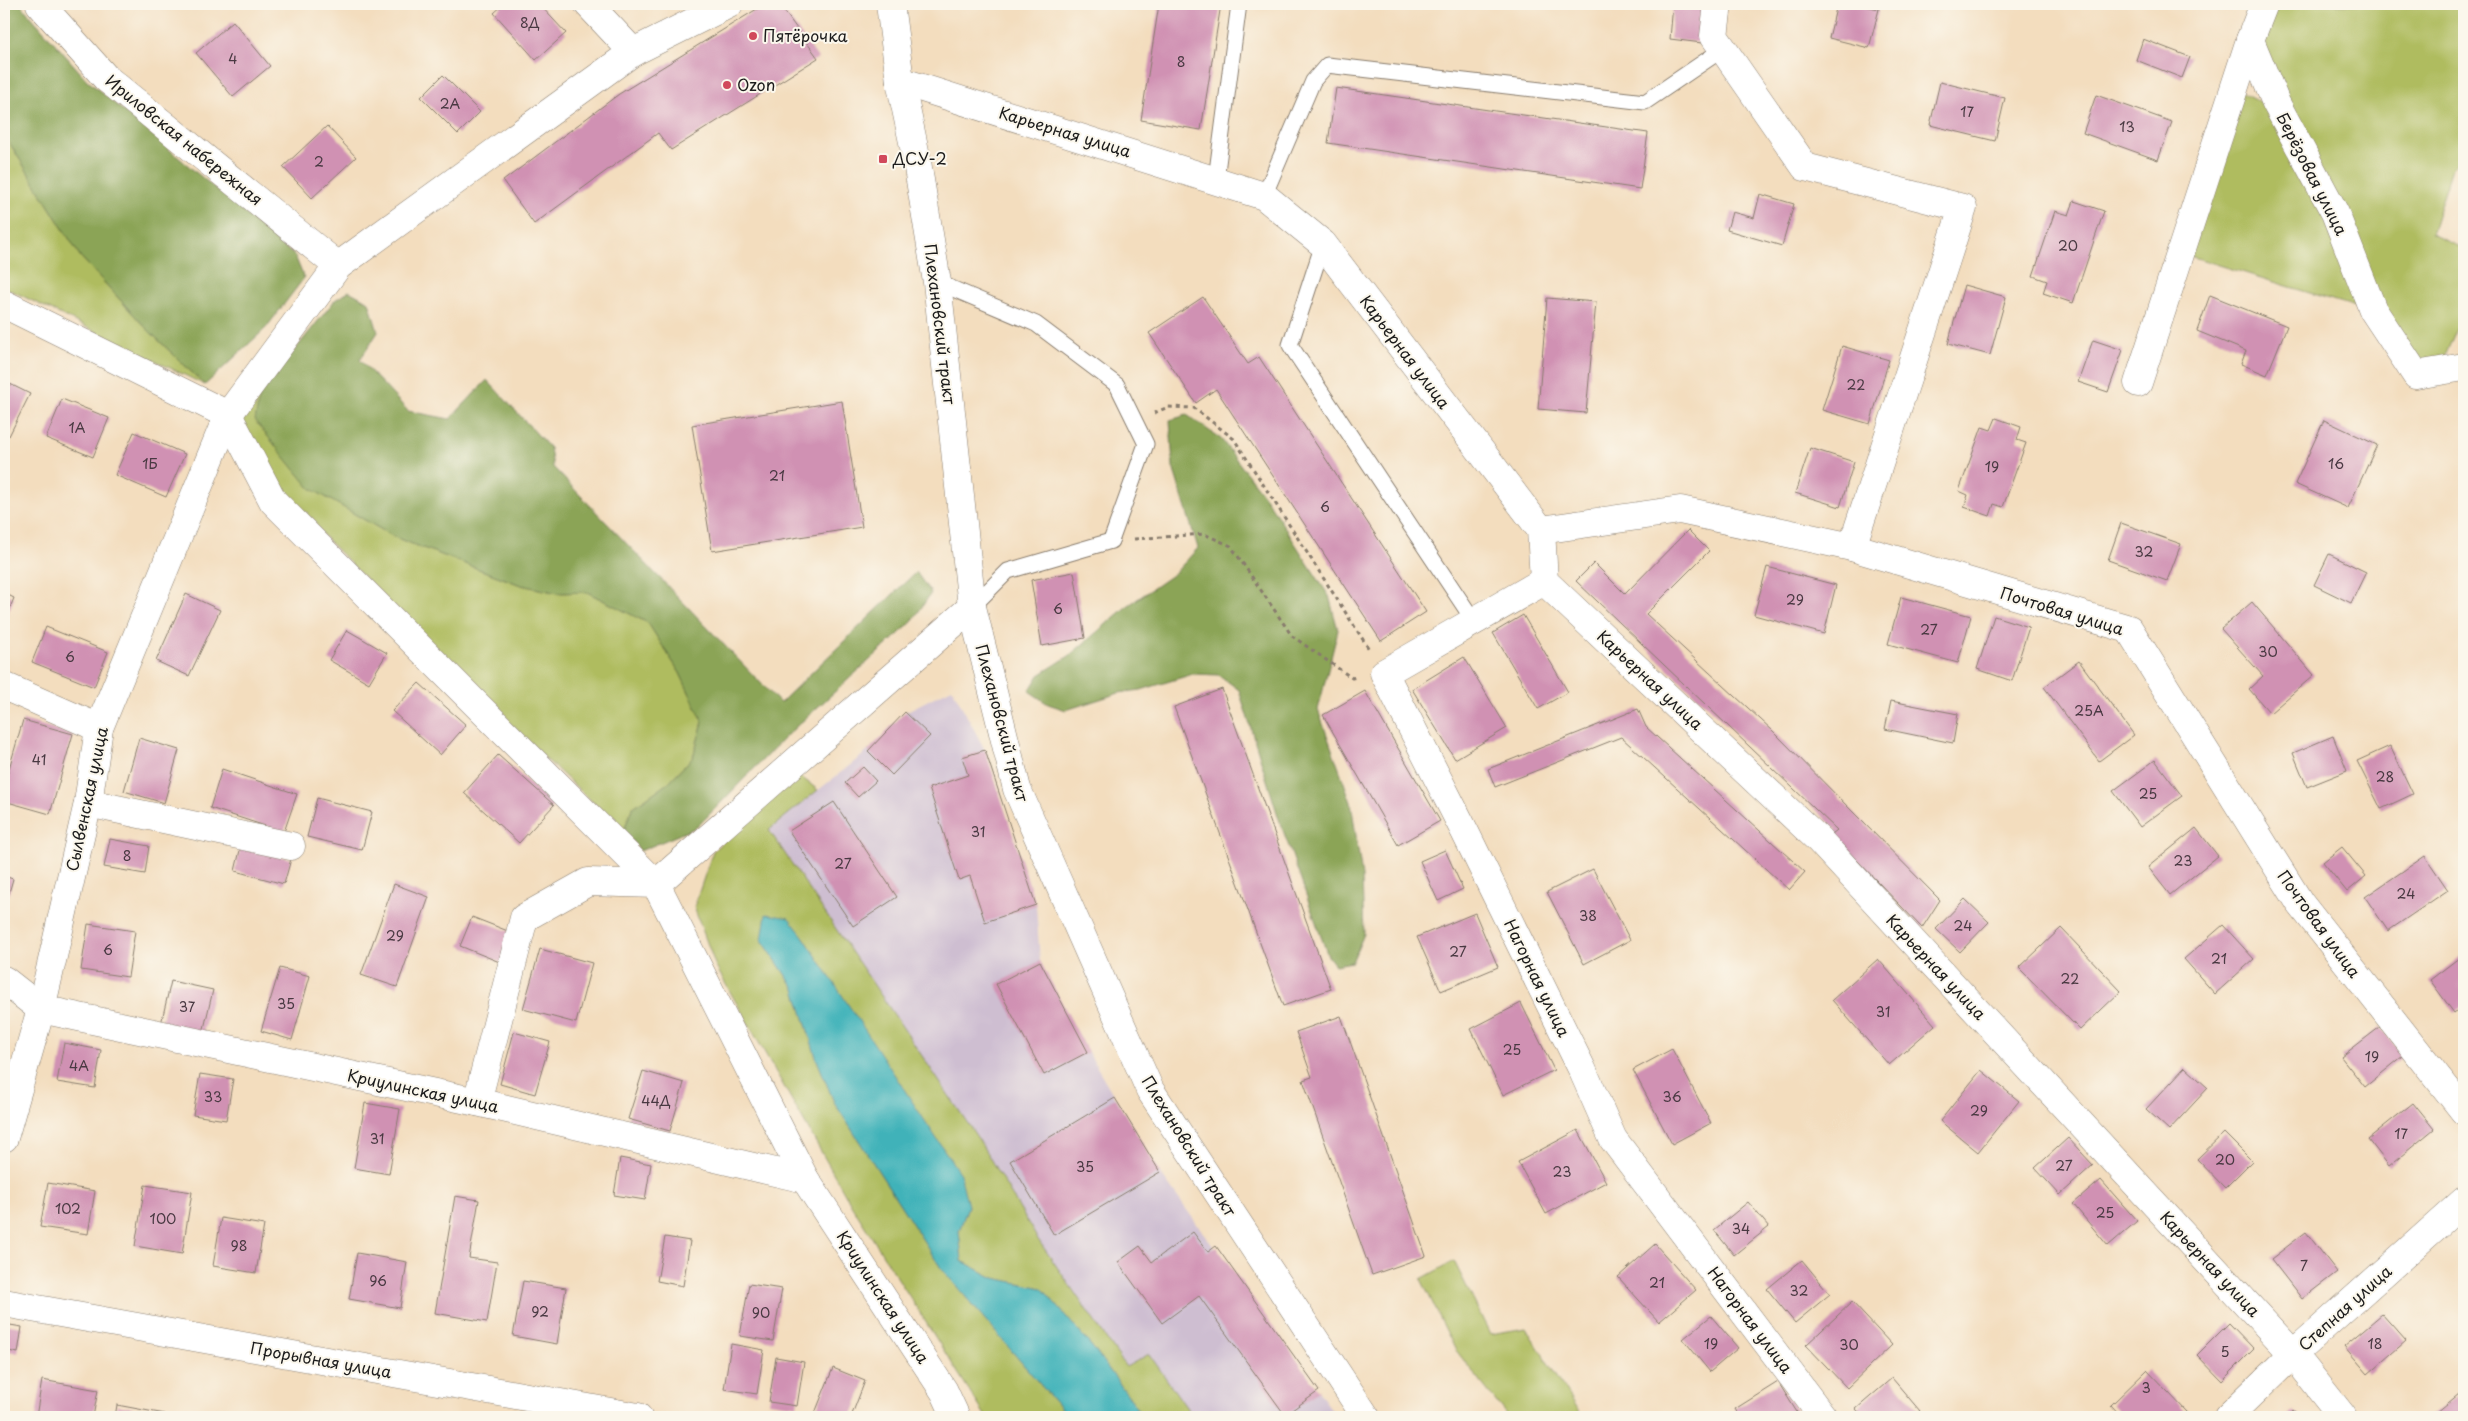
<svg xmlns="http://www.w3.org/2000/svg" width="2468" height="1421" viewBox="0 0 2468 1421" font-family="'Playpen Sans',sans-serif">
<rect width="100%" height="100%" fill="#fbf7ec"/>
<filter id="ink" filterUnits="userSpaceOnUse"><feTurbulence type="fractalNoise" baseFrequency=".02" numOctaves="2"/><feDisplacementMap in="SourceGraphic" scale="10" xChannelSelector="R" yChannelSelector="G"/><feConvolveMatrix kernelMatrix="1 2 1 2 8 2 1 2 1" color-interpolation-filters="sRGB"/></filter>
<filter id="wash" filterUnits="userSpaceOnUse"><feTurbulence type="fractalNoise" baseFrequency=".0096" numOctaves="4" result="noise"/><feDisplacementMap in="SourceGraphic" scale="20" xChannelSelector="R" yChannelSelector="G"/><feGaussianBlur stdDeviation="1.12" result="paint"/><feColorMatrix in="noise" values="0 0 0 0 0 0 0 0 0 0 0 0 0 0 0 0 0 1.4 0 .05"/><feComposite in="paint" operator="in"/></filter>
<g filter="url(#wash)">
<rect width="100%" height="100%" fill="#f3ddbe"/>
<polygon fill="#cebed1" points="952,688 985,750 1036,905 1040,961 1088,1052 1160,1173 1337,1417 1193,1417 1149,1354 1126,1367 1037,1238 979,1140 769,829 868,751 905,712"/>
<g fill="#afbc5f" stroke="#666c3e">
<polygon points="2276,4 2464,4 2464,155 2452,168 2431,234 2464,249 2464,311 2443,361 2420,366 2380,307 2253,32"/>
<polygon points="2240,92 2274,109 2333,220 2358,308 2190,256"/>
<polygon points="4,134 80,256 146,328 205,385 4,287"/>
<polygon points="260,393 310,488 394,537 521,585 558,593 587,592 648,623 680,673 703,722 693,757 668,783 632,808 624,831 520,735 280,492 240,423"/>
<polygon points="796,773 818,790 769,830 979,1140 1037,1238 1126,1367 1149,1354 1193,1417 1144,1417 1093,1348 1042,1288 994,1278 962,1261 959,1231 968,1206 867,1036 803,936 762,940 795,989 817,1060 834,1102 941,1268 1068,1417 986,1417 852,1206 716,967 694,907 713,851"/>
<polygon points="1454,1261 1490,1334 1526,1328 1582,1417 1508,1417 1455,1349 1421,1279"/>
</g>
<g fill="#8ba456" stroke="#546039">
<polygon points="4,4 20,4 87,80 295,256 304,278 266,328 205,385 146,328 80,256 4,134 6,113 4,104"/>
<polygon points="349,291 369,302 378,332 360,360 408,411 450,419 487,380 550,448 553,467 780,703 916,572 931,593 912,622 787,735 697,827 640,851 624,831 632,808 668,783 693,757 703,722 680,673 648,623 587,592 558,593 521,585 394,537 310,488 255,421 260,393 335,300"/>
<polygon points="1187,415 1221,439 1267,500 1329,596 1338,630 1318,710 1351,802 1362,876 1364,934 1352,962 1335,965 1328,956 1279,819 1239,690 1219,675 1193,674 1141,690 1119,693 1066,710 1048,704 1029,691 1039,675 1069,656 1126,607 1175,573 1198,548 1173,467 1170,420"/>
</g>
<polygon fill="#41b2b9" stroke="#2e676a" points="766,914 789,918 803,936 960,1174 968,1206 959,1231 962,1261 994,1278 1042,1288 1093,1348 1144,1417 1068,1417 941,1268 834,1102 817,1060 795,989 762,940"/>
<g id="blocks">
<g fill="#d091b3">
<polygon points="504,4 539,4 566,33 536,60 494,13"/>
<polygon points="765,4 779,4 818,58 671,150 658,133 534,224 503,181 619,94"/>
<polygon points="1159,4 1221,4 1201,130 1141,120"/>
<polygon points="1673,4 1706,5 1702,43 1670,39"/>
<polygon points="1837,4 1856,4 1879,9 1869,48 1829,38"/>
<polygon points="233,21 270,66 233,97 196,53"/>
<polygon points="2143,39 2190,57 2182,78 2136,60"/>
<polygon points="443,75 480,112 458,134 421,97"/>
<polygon points="1940,82 2005,98 1995,141 1930,125"/>
<polygon points="1336,88 1648,133 1640,189 1328,143"/>
<polygon points="2096,95 2172,122 2158,160 2083,133"/>
<polygon points="327,126 356,157 312,198 283,167"/>
<polygon points="1760,194 1794,204 1782,246 1727,230 1732,212 1754,218"/>
<polygon points="2074,201 2104,211 2073,303 2043,293 2047,281 2033,276 2055,211 2069,215"/>
<polygon points="1964,285 2006,297 1990,355 1948,344"/>
<polygon points="2210,295 2287,326 2267,375 2241,364 2246,351 2197,331"/>
<polygon points="1203,297 1248,364 1259,357 1426,612 1381,641 1216,389 1196,403 1149,333"/>
<polygon points="1547,298 1596,302 1586,413 1538,409"/>
<polygon points="2093,340 2123,350 2108,392 2078,382"/>
<polygon points="1842,346 1889,360 1870,424 1822,410"/>
<polygon points="4,381 30,394 9,436 4,433"/>
<polygon points="62,399 109,418 93,457 46,438"/>
<polygon points="842,401 862,527 712,551 692,425"/>
<polygon points="1996,418 2021,427 2017,440 2026,443 2003,507 1994,504 1990,516 1964,507 1968,495 1959,491 1982,427 1991,430"/>
<polygon points="2324,420 2377,445 2348,508 2295,484"/>
<polygon points="134,432 185,454 166,497 115,475"/>
<polygon points="1810,448 1854,462 1840,507 1795,493"/>
<polygon points="2121,523 2181,544 2167,581 2108,560"/>
<polygon points="1688,530 1709,551 1646,614 1773,731 1940,900 1922,928 1832,834 1837,830 1576,581 1594,563 1625,594"/>
<polygon points="2329,554 2366,572 2351,603 2314,585"/>
<polygon points="1767,567 1836,585 1824,634 1754,615"/>
<polygon points="1074,572 1085,638 1042,646 1031,580"/>
<polygon points="4,593 14,598 4,623"/>
<polygon points="186,594 220,610 189,676 156,661"/>
<polygon points="1901,597 1971,616 1958,663 1888,644"/>
<polygon points="2252,602 2314,675 2270,713 2249,689 2263,676 2221,629"/>
<polygon points="1523,615 1568,692 1538,709 1493,633"/>
<polygon points="1994,616 2029,627 2012,681 1977,669"/>
<polygon points="46,627 108,652 94,687 32,662"/>
<polygon points="347,630 387,653 369,683 329,660"/>
<polygon points="1464,657 1507,728 1455,759 1412,689"/>
<polygon points="2079,661 2134,735 2099,761 2044,687"/>
<polygon points="419,683 466,725 440,755 392,711"/>
<polygon points="1222,689 1331,989 1283,1006 1174,707"/>
<polygon points="1365,691 1440,821 1398,845 1323,715"/>
<polygon points="1891,701 1958,714 1953,743 1885,729"/>
<polygon points="1638,709 1646,727 1805,872 1789,890 1621,737 1495,787 1488,769"/>
<polygon points="905,712 930,736 892,775 868,751"/>
<polygon points="23,720 73,734 50,814 4,801 4,786"/>
<polygon points="2333,736 2347,771 2307,787 2293,753"/>
<polygon points="139,738 179,750 164,803 124,791"/>
<polygon points="2390,746 2413,794 2381,809 2357,761"/>
<polygon points="985,750 1036,905 985,922 970,876 959,880 929,788 968,775 962,757"/>
<polygon points="498,755 554,805 519,843 464,793"/>
<polygon points="2155,760 2182,796 2140,827 2113,791"/>
<polygon points="863,767 876,781 858,797 845,783"/>
<polygon points="222,769 297,794 284,832 210,808"/>
<polygon points="317,798 372,812 362,850 307,837"/>
<polygon points="834,802 897,897 853,926 789,831"/>
<polygon points="2196,828 2218,856 2170,895 2148,867"/>
<polygon points="110,839 149,846 145,874 104,867"/>
<polygon points="241,846 291,859 284,884 235,871"/>
<polygon points="2342,847 2366,876 2347,892 2323,862"/>
<polygon points="1445,850 1463,889 1438,901 1420,861"/>
<polygon points="2425,856 2448,890 2388,931 2365,897"/>
<polygon points="1593,869 1630,940 1584,964 1547,892"/>
<polygon points="4,876 13,879 4,910"/>
<polygon points="394,884 429,897 397,987 361,975"/>
<polygon points="1965,899 1989,922 1960,952 1936,929"/>
<polygon points="1475,913 1498,967 1441,991 1417,937"/>
<polygon points="472,917 513,933 502,963 460,946"/>
<polygon points="88,924 135,931 128,977 81,970"/>
<polygon points="2223,925 2254,959 2215,994 2184,959"/>
<polygon points="2061,928 2121,991 2080,1030 2019,968"/>
<polygon points="540,949 592,963 576,1023 523,1009"/>
<polygon points="2464,954 2464,1005 2454,1013 2430,980"/>
<polygon points="1878,959 1935,1025 1889,1065 1832,1000"/>
<polygon points="1040,961 1088,1052 1044,1075 996,984"/>
<polygon points="280,968 310,976 292,1040 261,1031"/>
<polygon points="171,981 213,990 203,1033 161,1024"/>
<polygon points="1521,1003 1554,1070 1503,1095 1471,1029"/>
<polygon points="1341,1016 1426,1256 1372,1275 1303,1080 1312,1077 1296,1032"/>
<polygon points="2380,1027 2403,1056 2365,1087 2341,1057"/>
<polygon points="514,1032 550,1042 535,1094 500,1084"/>
<polygon points="64,1043 101,1050 95,1088 57,1082"/>
<polygon points="1672,1049 1711,1123 1672,1144 1633,1070"/>
<polygon points="2185,1067 2208,1088 2169,1130 2146,1109"/>
<polygon points="1981,1070 2019,1101 1978,1152 1940,1121"/>
<polygon points="643,1071 684,1083 670,1131 628,1119"/>
<polygon points="200,1074 233,1079 226,1120 193,1115"/>
<polygon points="1115,1098 1160,1172 1054,1235 1010,1161"/>
<polygon points="365,1103 400,1109 389,1174 354,1168"/>
<polygon points="2413,1103 2434,1129 2389,1166 2368,1139"/>
<polygon points="1578,1130 1606,1182 1546,1214 1518,1162"/>
<polygon points="2224,1133 2252,1161 2225,1188 2197,1159"/>
<polygon points="2068,1138 2093,1165 2060,1195 2035,1168"/>
<polygon points="620,1158 651,1164 645,1200 614,1195"/>
<polygon points="2101,1180 2137,1221 2108,1246 2073,1204"/>
<polygon points="48,1183 95,1191 88,1234 40,1227"/>
<polygon points="145,1185 192,1192 182,1254 135,1246"/>
<polygon points="455,1196 479,1200 469,1258 497,1262 487,1322 435,1313"/>
<polygon points="1748,1202 1769,1227 1734,1255 1714,1230"/>
<polygon points="221,1218 264,1225 256,1273 213,1266"/>
<polygon points="1193,1232 1208,1252 1216,1246 1319,1391 1285,1415 1199,1296 1162,1323 1118,1262 1140,1246 1152,1262"/>
<polygon points="2306,1232 2337,1272 2302,1299 2271,1259"/>
<polygon points="665,1237 690,1241 683,1286 657,1281"/>
<polygon points="1655,1244 1696,1290 1659,1322 1618,1277"/>
<polygon points="357,1253 407,1262 400,1308 349,1299"/>
<polygon points="1802,1260 1830,1294 1795,1323 1767,1289"/>
<polygon points="523,1281 566,1288 557,1344 513,1336"/>
<polygon points="749,1284 782,1289 773,1341 740,1336"/>
<polygon points="1852,1302 1892,1345 1847,1388 1806,1345"/>
<polygon points="2382,1314 2406,1341 2368,1374 2344,1346"/>
<polygon points="1711,1316 1738,1348 1710,1372 1683,1339"/>
<polygon points="2229,1323 2254,1349 2222,1381 2197,1355"/>
<polygon points="4,1324 22,1327 18,1353 4,1350"/>
<polygon points="731,1344 764,1350 757,1394 724,1389"/>
<polygon points="776,1357 804,1362 797,1406 769,1402"/>
<polygon points="833,1368 865,1381 851,1417 826,1417 815,1413"/>
<polygon points="2147,1370 2187,1412 2181,1417 2122,1417 2111,1405"/>
<polygon points="1892,1378 1920,1411 1912,1417 1863,1417 1856,1409"/>
<polygon points="42,1380 98,1390 93,1417 36,1417"/>
<polygon points="1778,1382 1800,1417 1740,1417 1735,1409"/>
<polygon points="2459,1394 2464,1400 2464,1417 2431,1417"/>
<polygon points="117,1405 165,1414 165,1417 115,1417"/>
<polygon points="2293,1410 2301,1417 2287,1417"/>
<polygon points="216,1412 239,1416 239,1417 215,1417"/>
</g>
</g>
</g>
<g filter="url(#ink)">
<use href="#blocks" fill-opacity="0" stroke="#887c6d" stroke-width="1"/>
<g fill="none" stroke-linecap="round" stroke-linejoin="round">
<g stroke="#887c6d" stroke-width="17">
<g id="lane">
<polyline points="1216,179 1239,4"/>
<polyline points="1264,196 1313,81 1327,65 1645,102 1723,49"/>
<polyline points="1323,244 1290,345 1474,621"/>
<polyline points="937,282 1036,324 1117,385 1146,444 1111,541 1008,571 972,607"/>
</g>
</g>
<g stroke="#887c6d" stroke-width="29">
<g id="street">
<polyline points="40,4 106,78 338,266"/>
<polyline points="588,4 633,52"/>
<polyline points="1718,4 1714,36 1805,167 1963,208 1852,547"/>
<polyline points="2264,4 2250,40 2276,103 2335,213 2373,310 2416,375 2464,367"/>
<polyline points="900,81 1264,196 1323,244 1541,530 1544,581 1819,840 2293,1354 2343,1417"/>
<polyline points="4,304 228,415"/>
<polyline points="2138,383 2250,40"/>
<polyline points="228,415 273,501 656,884 805,1179 944,1391 956,1417"/>
<polyline points="1541,530 1680,510 1852,547 2129,629 2300,903 2464,1111"/>
<polyline points="1544,581 1384,673 1465,832 1582,1069 1613,1139 1823,1417"/>
<polyline points="4,686 99,728"/>
<polyline points="88,803 291,846"/>
<polyline points="4,980 41,1009 477,1102 805,1179"/>
<polyline points="477,1102 524,918 588,882 656,884 972,607"/>
<polyline points="4,1138 41,1009 88,803 99,728 228,415 338,266 633,52 729,4"/>
<polyline points="4,1303 638,1417"/>
<polyline points="2228,1417 2293,1354 2464,1201"/>
</g>
</g>
<g stroke="#887c6d" stroke-width="29">
<polyline id="secondary" points="890,4 900,81 916,156 937,282 972,607 1017,789 1150,1090 1366,1417"/>
</g>
<g stroke="#887c6d" stroke-width="3" stroke-dasharray="4 4" stroke-linecap="butt">
<polyline points="1154,413 1168,407 1194,408 1234,439 1369,649"/>
<polyline points="1134,539 1204,534 1231,546 1292,636 1352,678 1356,677"/>
</g>
<use href="#lane" stroke="#fff" stroke-width="15"/>
<use href="#street" stroke="#fff" stroke-width="28"/>
<use href="#secondary" stroke="#fff" stroke-width="28"/>
</g>
</g>
<g fill="#d1495b" stroke="#fbf7ec" stroke-width="2">
<circle cx="753" cy="36" r="5"/>
<circle cx="727" cy="85" r="5"/>
<rect x="878" y="154" width="10" height="10" rx="2.5"/>
</g>
<g text-anchor="middle" stroke-width="4" stroke-linejoin="round" paint-order="stroke">
<g font-size="14" fill="#493942">
<text x="530" y="28">8Д</text>
<text x="233" y="64">4</text>
<text x="1181" y="67">8</text>
<text x="450" y="109">2А</text>
<text x="1967" y="117">17</text>
<text x="2127" y="132">13</text>
<text x="319" y="167">2</text>
<text x="2068" y="251">20</text>
<text x="1856" y="390">22</text>
<text x="77" y="433">1А</text>
<text x="150" y="469">1Б</text>
<text x="2336" y="469">16</text>
<text x="1992" y="472">19</text>
<text x="777" y="481">21</text>
<text x="1325" y="512">6</text>
<text x="2144" y="557">32</text>
<text x="1795" y="605">29</text>
<text x="1058" y="614">6</text>
<text x="1929" y="635">27</text>
<text x="2268" y="657">30</text>
<text x="70" y="662">6</text>
<text x="2089" y="716">25А</text>
<text x="39" y="765">41</text>
<text x="2385" y="782">28</text>
<text x="2148" y="799">25</text>
<text x="978" y="837">31</text>
<text x="127" y="861">8</text>
<text x="2183" y="866">23</text>
<text x="843" y="869">27</text>
<text x="2406" y="899">24</text>
<text x="1588" y="921">38</text>
<text x="1963" y="931">24</text>
<text x="395" y="941">29</text>
<text x="108" y="955">6</text>
<text x="1458" y="957">27</text>
<text x="2219" y="964">21</text>
<text x="2070" y="984">22</text>
<text x="286" y="1009">35</text>
<text x="187" y="1012">37</text>
<text x="1883" y="1017">31</text>
<text x="1512" y="1055">25</text>
<text x="2372" y="1062">19</text>
<text x="79" y="1071">4А</text>
<text x="213" y="1102">33</text>
<text x="1672" y="1102">36</text>
<text x="656" y="1106">44Д</text>
<text x="1979" y="1116">29</text>
<text x="2401" y="1139">17</text>
<text x="377" y="1144">31</text>
<text x="2225" y="1165">20</text>
<text x="2064" y="1171">27</text>
<text x="1085" y="1172">35</text>
<text x="1562" y="1177">23</text>
<text x="68" y="1214">102</text>
<text x="2105" y="1218">25</text>
<text x="163" y="1224">100</text>
<text x="1741" y="1234">34</text>
<text x="239" y="1251">98</text>
<text x="2304" y="1271">7</text>
<text x="378" y="1286">96</text>
<text x="1657" y="1288">21</text>
<text x="1799" y="1296">32</text>
<text x="540" y="1317">92</text>
<text x="761" y="1318">90</text>
<text x="1711" y="1349">19</text>
<text x="2375" y="1349">18</text>
<text x="1849" y="1350">30</text>
<text x="2225" y="1357">5</text>
<text x="2146" y="1393">3</text>
</g>
<g font-size="16" fill="#1c1c1c" stroke="#fbf7ec" text-anchor="start">
<text x="763" y="42">Пятёрочка</text>
<text x="737" y="91">Ozon</text>
<text x="893" y="165">ДСУ-2</text>
</g>
<g font-size="16" fill="#1c1c1c" stroke="#fbf7ec">
<text transform="translate(1065 132) rotate(17)" y="6">Карьерная улица</text>
<text transform="translate(184 140) rotate(39)" y="6">Ириловская набережная</text>
<text transform="translate(2312 174) rotate(63)" y="6">Берёзовая улица</text>
<text transform="translate(940 324) rotate(83)" y="6">Плехановский тракт</text>
<text transform="translate(1405 352) rotate(53)" y="6">Карьерная улица</text>
<text transform="translate(2062 611) rotate(17)" y="6">Почтовая улица</text>
<text transform="translate(1650 680) rotate(43)" y="6">Карьерная улица</text>
<text transform="translate(1002 723) rotate(75)" y="6">Плехановский тракт</text>
<text transform="translate(87 799) rotate(-78)" y="6">Сылвенская улица</text>
<text transform="translate(2319 924) rotate(54)" y="6">Почтовая улица</text>
<text transform="translate(1936 967) rotate(47)" y="6">Карьерная улица</text>
<text transform="translate(1537 978) rotate(64)" y="6">Нагорная улица</text>
<text transform="translate(423 1091) rotate(12)" y="6">Криулинская улица</text>
<text transform="translate(1189 1146) rotate(58)" y="6">Плехановский тракт</text>
<text transform="translate(2210 1264) rotate(47)" y="6">Карьерная улица</text>
<text transform="translate(883 1297) rotate(57)" y="6">Криулинская улица</text>
<text transform="translate(2345 1308) rotate(-42)" y="6">Степная улица</text>
<text transform="translate(1750 1320) rotate(53)" y="6">Нагорная улица</text>
<text transform="translate(321 1360) rotate(10)" y="6">Прорывная улица</text>
</g>
</g>
<rect width="2468" height="1421" fill="none" stroke="#fbf7ec" stroke-width="20"/>
</svg>
